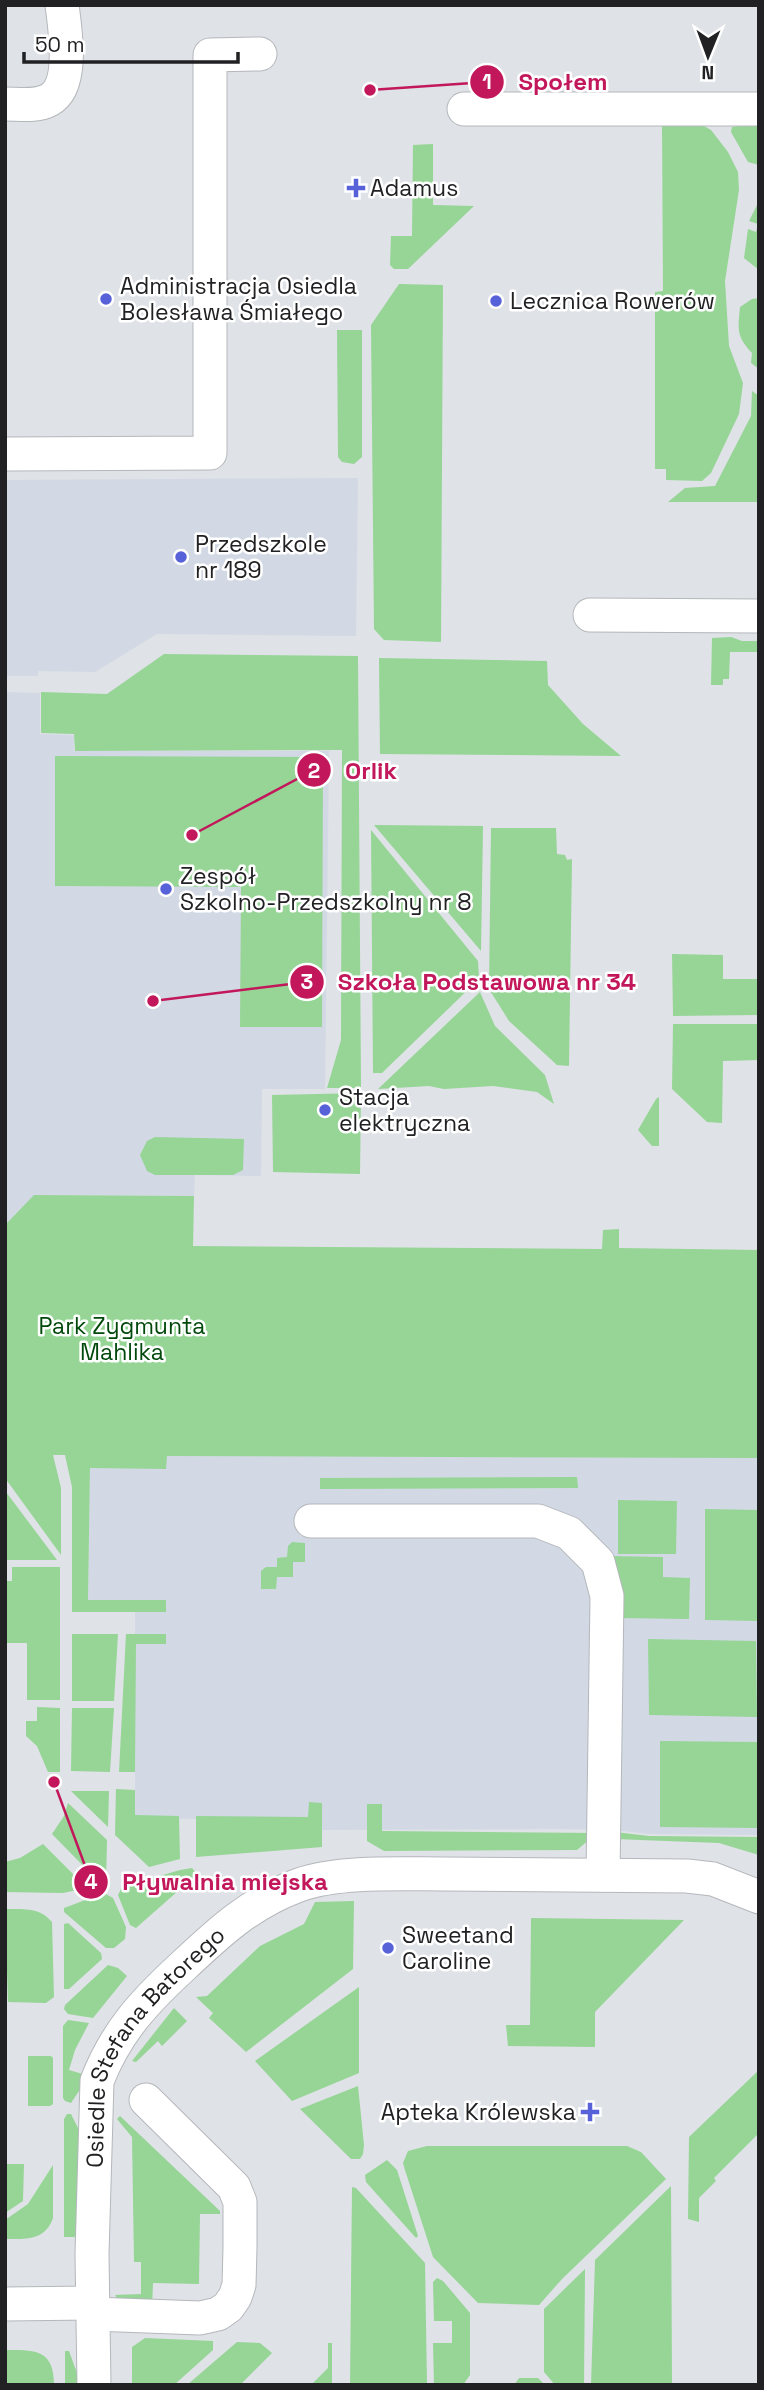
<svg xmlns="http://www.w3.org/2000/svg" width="764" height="2390" viewBox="0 0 764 2390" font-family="'Space Grotesk',sans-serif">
<rect width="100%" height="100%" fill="#dfe2e6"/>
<g fill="#d2d9e4">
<polygon points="358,478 356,636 157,634 95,672 38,671 38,676 5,676 5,480"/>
<polygon points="5,692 40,693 40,734 74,735 74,751 329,751 325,1089 262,1089 261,1176 195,1175 194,1196 35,1195 5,1225"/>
<polygon points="759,1452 759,1835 649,1834 615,1830 556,1829 322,1830 322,1821 135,1818 135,1601 88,1600 90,1453"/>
</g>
<g fill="#96d596">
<polygon points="662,125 704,126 711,130 728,152 738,172 739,190 725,281 729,346 743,383 739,414 711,473 702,481 666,480 666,469 655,469 655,292 663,291"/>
<polygon points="744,125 759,125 759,165 748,162 731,132 732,127"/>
<polygon points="433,144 433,205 474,206 408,269 394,269 390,265 391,236 412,236 413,145"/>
<polygon points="759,201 759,270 744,258 748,229 756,232 758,224 749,221"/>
<polygon points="399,284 443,285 441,642 384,640 374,629 371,325"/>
<path d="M759,298V369L751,363L752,353C736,336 738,329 740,307L752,299Z"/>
<polygon points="337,330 362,330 362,457 354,464 342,462 338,457"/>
<polygon points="752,391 759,396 759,502 668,502 685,488 715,486 751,416"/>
<polygon points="731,637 742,641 759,641 759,652 730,652 729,679 723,679 723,685 711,685 712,638"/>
<polygon points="164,654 358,656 361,1088 327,1088 341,1040 342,750 75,751 74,734 41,733 41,692 107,694"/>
<polygon points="379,658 547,661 548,685 583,724 621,756 380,754"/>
<polygon points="55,756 323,757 322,1027 240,1027 241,887 55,886"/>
<polygon points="374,825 483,826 481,951"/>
<polygon points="491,828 556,828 557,854 565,855 567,860 572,859 569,1066 557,1065 509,1021 489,989"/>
<polygon points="371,830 478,961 479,979 382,1073 373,1073"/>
<polygon points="672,954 723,955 723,979 759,979 759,1015 673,1016"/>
<polygon points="480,992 495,1026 545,1075 554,1104 537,1092 493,1086 444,1089 429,1086 378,1089"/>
<polygon points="673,1024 759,1024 759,1060 723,1061 722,1123 707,1122 672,1089"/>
<polygon points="361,1093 360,1174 273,1172 272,1095"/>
<polygon points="659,1097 659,1146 652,1146 638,1130 656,1099"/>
<polygon points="155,1137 244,1139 243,1170 233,1175 155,1175 147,1171 140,1155 147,1141"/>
<polygon points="34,1195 194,1196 193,1246 602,1249 603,1230 619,1229 619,1248 759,1250 759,1458 167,1456 166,1469 90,1468 88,1600 166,1600 166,1612 72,1612 72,1487 65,1455 53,1455 61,1488 61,1555 5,1478 5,1225"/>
<polygon points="577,1477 578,1488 320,1489 320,1478"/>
<polygon points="6,1492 57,1560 5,1560"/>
<polygon points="618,1500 677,1501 676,1554 618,1554"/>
<polygon points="705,1509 759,1510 759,1621 705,1620"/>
<polygon points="292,1542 305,1543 305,1562 293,1562 293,1577 277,1577 276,1589 261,1589 261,1571 266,1567 277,1567 277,1558 287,1557 288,1546"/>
<polygon points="610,1556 663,1557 663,1577 690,1578 689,1619 616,1618"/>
<polygon points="12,1567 60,1567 60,1700 27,1700 27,1643 5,1643 5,1581 12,1581"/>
<polygon points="72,1634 118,1634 114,1701 72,1701"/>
<polygon points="126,1634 166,1634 166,1644 136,1644 135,1772 119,1772"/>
<polygon points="648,1639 756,1641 757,1717 649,1715"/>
<polygon points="37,1707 60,1708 60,1772 48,1772 37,1746 26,1736 26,1721 37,1721"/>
<polygon points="72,1708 114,1708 110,1772 71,1771"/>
<polygon points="660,1741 759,1742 759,1828 660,1827"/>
<polygon points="116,1789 135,1790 135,1815 179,1816 180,1859 149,1867 115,1835"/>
<polygon points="71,1791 109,1791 108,1827"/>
<polygon points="309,1802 322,1803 322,1847 196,1857 196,1816 308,1817"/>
<polygon points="68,1803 107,1840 106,1881 100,1883 52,1834 64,1816"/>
<polygon points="367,1804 382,1804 382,1831 597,1833 577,1850 384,1851 367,1841"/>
<polygon points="615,1832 649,1836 759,1837 759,1855 719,1843 615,1839"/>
<polygon points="43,1844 87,1888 63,1893 5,1892 5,1862 20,1858"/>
<polygon points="192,1868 196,1873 195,1876 136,1928 130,1925 118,1895 122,1887 180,1870"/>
<polygon points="104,1893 113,1898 126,1927 125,1939 114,1948 106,1948 64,1912 64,1908"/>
<polygon points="354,1901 353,1969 246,2052 209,2018 213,2013 196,1997 207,1996 260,1946 304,1924 315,1902"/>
<path d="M5,1909C23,1909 40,1907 52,1922L54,1997L46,2003L8,2002Z"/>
<polygon points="531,1918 684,1920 595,2012 595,2047 508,2046 506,2025 530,2025"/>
<polygon points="68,1923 101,1953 102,1959 69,1989 64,1989 64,1924"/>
<polygon points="108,1965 118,1968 127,1976 93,2018 68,2014 64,2009 65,2005"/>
<polygon points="359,1987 359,2073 292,2101 255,2061"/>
<polygon points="174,2008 187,2021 162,2046 158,2041 136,2062 132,2061"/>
<polygon points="68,2020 89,2023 75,2050 69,2070 86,2075 85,2082 71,2103 65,2101 63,2098 63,2026"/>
<polygon points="28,2056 51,2056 53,2058 53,2104 50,2106 28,2106"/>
<polygon points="759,2070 759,2133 714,2178 716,2181 699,2198 699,2222 688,2219 689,2137"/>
<polygon points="358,2086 364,2145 363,2154 360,2159 351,2159 300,2109"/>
<polygon points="67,2114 71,2114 78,2128 78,2237 64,2237 64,2119"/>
<polygon points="120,2116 220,2211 220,2214 200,2214 199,2284 153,2283 152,2309 122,2307 115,2295 141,2294 141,2262 134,2262 132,2137 117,2119"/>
<polygon points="427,2146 627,2146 641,2152 666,2179 562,2279 539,2305 478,2303 433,2257 405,2170 403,2163 408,2151"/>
<polygon points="387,2160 397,2170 418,2236 416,2238 366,2182 365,2175"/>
<polygon points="7,2164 24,2164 23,2201 5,2213"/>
<path d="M53,2165V2218C45,2241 26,2239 5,2239V2220L28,2204Z"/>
<polygon points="671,2186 672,2385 591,2385 595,2260"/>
<polygon points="352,2187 356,2188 425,2263 427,2385 350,2385"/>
<polygon points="585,2269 584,2385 555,2385 544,2372 544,2309"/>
<polygon points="437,2278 443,2281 470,2313 470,2375 463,2385 434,2385 433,2343 452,2343 452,2321 434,2321 433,2282"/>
<polygon points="145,2338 213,2341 213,2350 174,2385 132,2385 132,2347"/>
<polygon points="237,2342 260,2343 272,2353 240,2385 187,2385"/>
<polygon points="328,2343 332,2343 332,2385 311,2385 328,2368"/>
<path d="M5,2350C35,2350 54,2349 54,2385H5Z"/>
<polygon points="65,2351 69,2351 77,2373 77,2385 65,2385"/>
<polygon points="519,2378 538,2378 545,2385 514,2385"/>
</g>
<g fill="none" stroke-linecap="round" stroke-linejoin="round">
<g stroke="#b4b7bb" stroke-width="35">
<g id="minor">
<path d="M5,104C20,104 36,107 49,100C75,86 65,29 62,5"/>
<polyline points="464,109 759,109"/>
<polyline points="5,454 210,453 210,55 260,54"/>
<polyline points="590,615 759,616"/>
<polyline points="311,1521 538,1521 569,1533 598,1562 607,1596 603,1875"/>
<polyline points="5,2304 92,2303"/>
<polyline points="93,2314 200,2318 218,2314 228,2307 235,2297 239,2285 240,2248 240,2202 234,2187 146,2100"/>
<path id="s1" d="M94,2385L92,2254L97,2081C116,2032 144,2002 182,1967C219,1932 250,1903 299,1885C339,1871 400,1874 442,1874C524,1874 606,1875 687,1876L713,1879L759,1897"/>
</g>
</g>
<use href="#minor" stroke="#fff" stroke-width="33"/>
</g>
<g fill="#5762d9" stroke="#fff" stroke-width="2.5">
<path d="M352.5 177.5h7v7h7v7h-7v7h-7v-7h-7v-7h7z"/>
<circle cx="106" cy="299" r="7"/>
<circle cx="496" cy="301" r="7"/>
<circle cx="181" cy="557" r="7"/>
<circle cx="166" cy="889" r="7"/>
<circle cx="325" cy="1110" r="7"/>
<circle cx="388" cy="1948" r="7"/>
<path d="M586.5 2101.5h7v7h7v7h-7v7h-7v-7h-7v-7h7z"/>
</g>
<g text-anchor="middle" stroke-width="5" stroke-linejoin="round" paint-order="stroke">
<g font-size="23" fill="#212123" stroke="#fff" text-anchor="start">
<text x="370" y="196">Adamus</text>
<text x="120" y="294">Administracja Osiedla<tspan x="120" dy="26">Bolesława Śmiałego</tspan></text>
<text x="510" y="309">Lecznica Rowerów</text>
<text x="195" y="552">Przedszkole<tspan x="195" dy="26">nr 189</tspan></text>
<text x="180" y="884">Zespół<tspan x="180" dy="26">Szkolno-Przedszkolny nr 8</tspan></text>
<text x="339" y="1105">Stacja<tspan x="339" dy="26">elektryczna</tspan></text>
<text x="402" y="1943">Sweetand<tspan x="402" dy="26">Caroline</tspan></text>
<text x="576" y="2120" text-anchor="end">Apteka Królewska</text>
</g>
<g font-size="23" fill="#00490a" stroke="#fff">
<text x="122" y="1334">Park Zygmunta<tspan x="122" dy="26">Mahlika</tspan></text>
</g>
<g font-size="23" fill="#212123" stroke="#fff">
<text dy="8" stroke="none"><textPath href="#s1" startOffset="359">Osiedle Stefana Batorego</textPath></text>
</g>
</g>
<path fill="none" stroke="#c2185b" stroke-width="2.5" d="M370 90L487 82M192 835L314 770M153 1001L307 982M54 1782L91 1882"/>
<g fill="#c2185b" stroke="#fff" stroke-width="2.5">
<circle cx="370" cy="90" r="7"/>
<circle cx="192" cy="835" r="7"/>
<circle cx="153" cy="1001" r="7"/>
<circle cx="54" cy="1782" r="7"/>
<circle cx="487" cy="82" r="18"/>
<circle cx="314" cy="770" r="18"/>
<circle cx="307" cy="982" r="18"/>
<circle cx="91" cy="1882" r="18"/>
</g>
<g font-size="21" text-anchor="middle" font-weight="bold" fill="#fff">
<text x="487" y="89">1</text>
<text x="314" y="778">2</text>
<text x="307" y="989">3</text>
<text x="91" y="1889">4</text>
</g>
<g font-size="24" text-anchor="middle" font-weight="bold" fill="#c2185b" stroke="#fff" stroke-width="5" stroke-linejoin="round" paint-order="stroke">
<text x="563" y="90">Społem</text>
<text x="371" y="779">Orlik</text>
<text x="487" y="990">Szkoła Podstawowa nr 34</text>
<text x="225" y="1890">Pływalnia miejska</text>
</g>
<rect width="764" height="2390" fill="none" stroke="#212123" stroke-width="14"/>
<g transform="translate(708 56) rotate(181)" stroke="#ffffff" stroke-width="5" paint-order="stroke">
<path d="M0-5L12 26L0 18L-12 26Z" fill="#212123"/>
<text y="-10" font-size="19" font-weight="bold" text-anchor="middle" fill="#212123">N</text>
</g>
<path d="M24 52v10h214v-10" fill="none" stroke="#212123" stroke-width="3.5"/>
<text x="35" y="52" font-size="21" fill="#212123" stroke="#ffffff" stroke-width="5" paint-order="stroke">50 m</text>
</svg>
